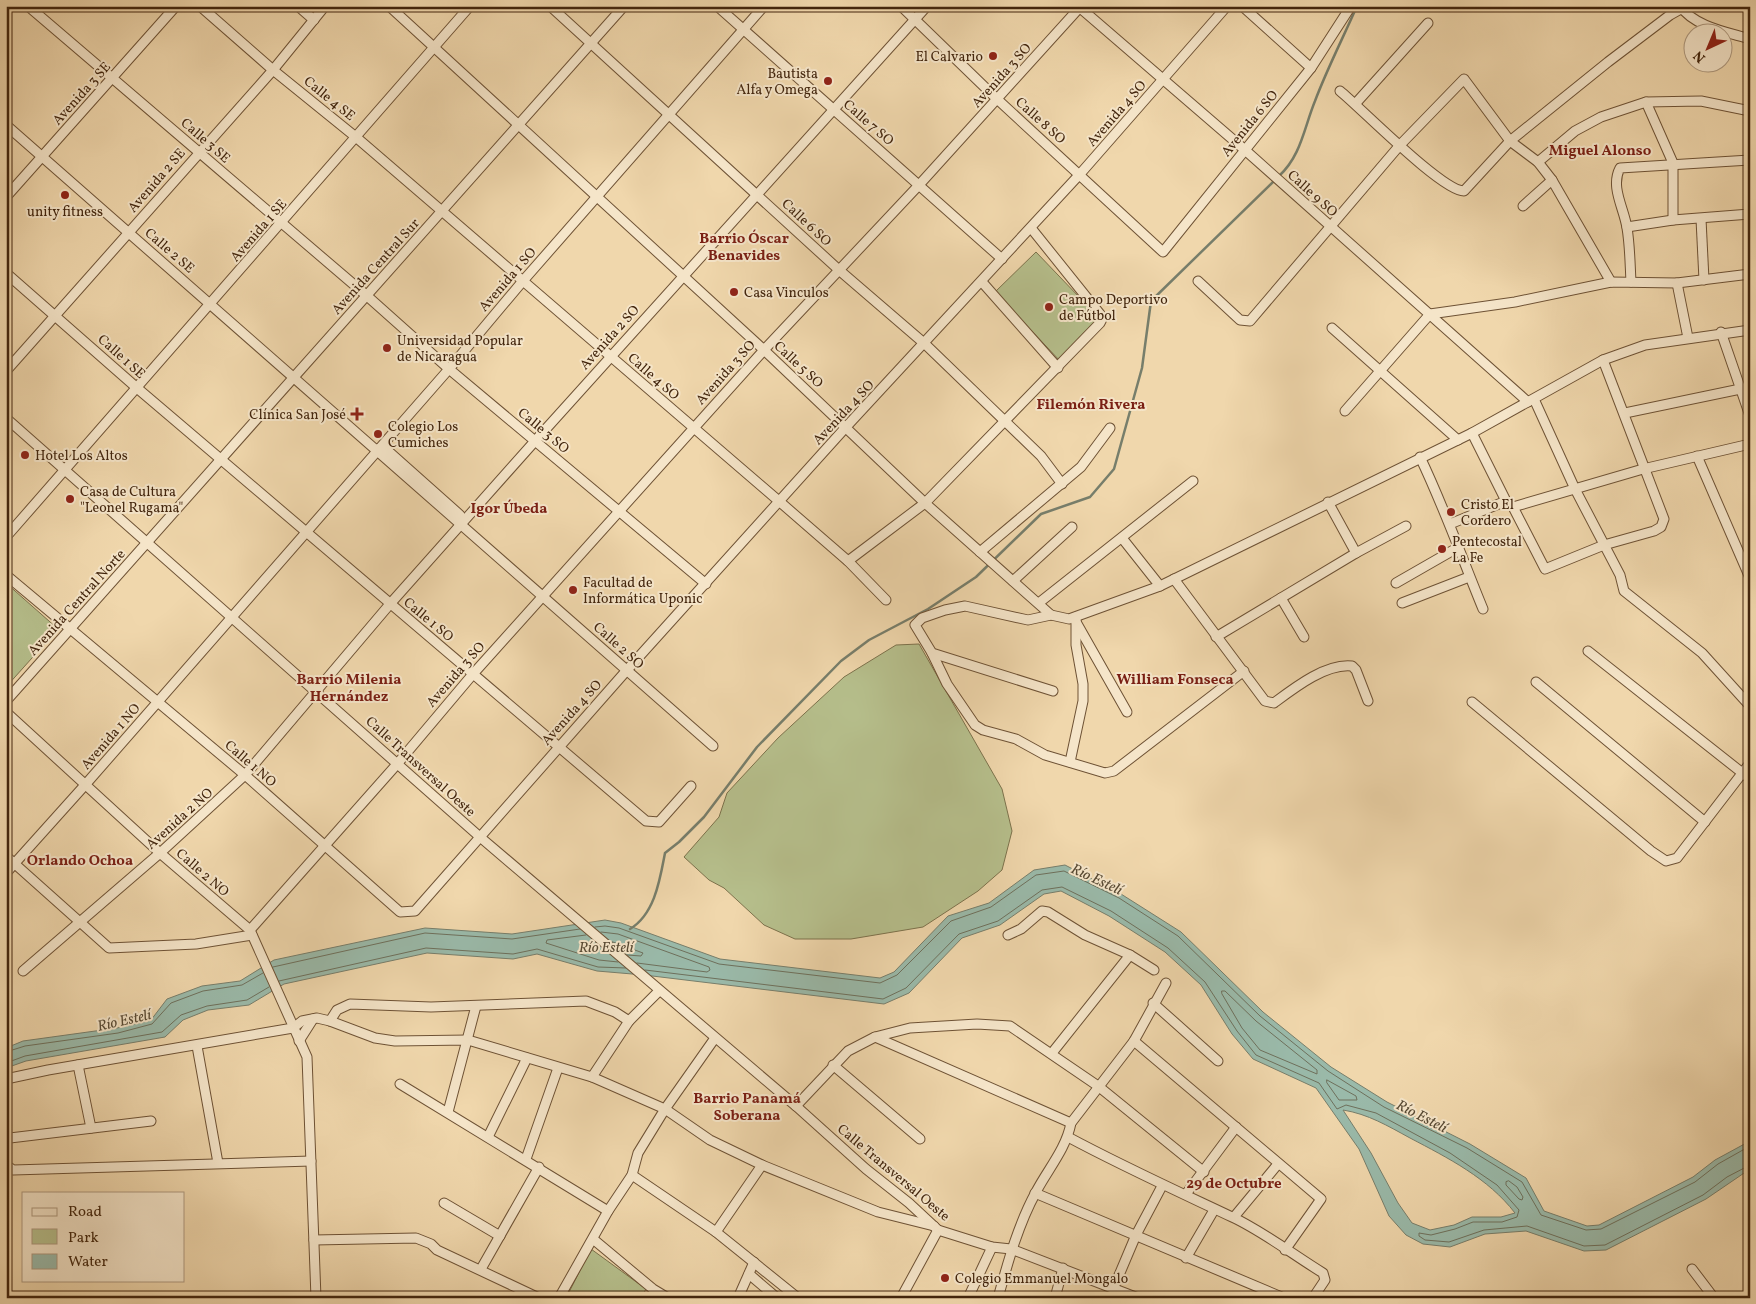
<svg xmlns="http://www.w3.org/2000/svg" width="1756" height="1304" viewBox="0 0 1756 1304" font-family="Vollkorn,serif">
<rect width="100%" height="100%" fill="#f0d7ac"/>
<filter id="stains"><feTurbulence type="fractalNoise" baseFrequency=".004" numOctaves="4"/><feColorMatrix values="0 0 0 0 .2 0 0 0 0 .09 0 0 0 0 .02 0 0 0 .5 -.17"/></filter>
<radialGradient id="worn" r=".72"><stop offset=".6" stop-color="#630" stop-opacity="0"/><stop offset="1" stop-color="#630" stop-opacity=".3"/></radialGradient>
<g fill="#b6bf8c" stroke="#7c724c">
<polygon points="1036,252 1103,322 1061,362 995,292"/>
<polygon points="6,583 58,629 6,687"/>
<polygon points="919,644 1002,789 1012,831 1002,870 978,891 923,927 851,939 795,939 764,925 724,888 709,880 684,857 719,817 727,793 778,738 844,677 896,645"/>
<polygon points="591,1249 646,1289 641,1298 566,1298"/>
</g>
<path fill="#9abaaa" stroke="#777e6b" fill-rule="evenodd" d="M1065,865L1121,894L1181,932L1263,1012L1331,1067L1387,1102L1470,1144L1526,1178L1544,1211L1587,1226L1599,1225L1693,1177L1715,1160L1750,1141V1169L1706,1199L1606,1250L1584,1251L1526,1231L1485,1234L1450,1247L1423,1244L1406,1235L1389,1216L1359,1149L1316,1088L1253,1059L1232,1034L1201,985L1165,952L1109,916L1061,891L1044,894L1000,925L962,938L909,993L884,1004L644,975L597,971L537,954L513,959L427,953L284,984L249,1005L208,1010L183,1020L165,1037L26,1061L6,1068V1048L23,1041L117,1028L151,1020L167,999L202,986L240,981L274,960L425,928L512,934L605,920L621,923L720,959L880,978L894,972L948,916L989,903L1034,870ZM1343,1110C1368,1114 1388,1126 1410,1138C1448,1158 1488,1178 1515,1213L1501,1217H1472L1454,1225L1430,1230L1412,1223L1398,1203L1371,1153Z"/>
<g fill="none" stroke-linecap="round" stroke-linejoin="round">
<g stroke="#6e705c" stroke-width="1">
<polyline points="595,927 605,926 619,928 719,964 880,983 897,975 951,921 991,907 1036,875 1064,871 1119,898 1178,936 1260,1016 1328,1071 1384,1107 1467,1148 1522,1182 1541,1215 1586,1230 1601,1229 1695,1182 1718,1164 1750,1146"/>
<polyline points="601,932 618,934 709,967 710,970 707,972 637,963"/>
<polyline points="586,935 547,940 546,943 599,960 618,962"/>
<polyline points="610,941 643,953 641,956 627,955"/>
<polyline points="273,967 425,933 512,939 580,929"/>
<polyline points="645,970 883,999 906,988 959,934 998,921 1042,890 1062,887 1111,911 1168,948 1205,982 1237,1031 1256,1055 1319,1083 1337,1109 1346,1105 1376,1113 1450,1153 1497,1185 1519,1210 1517,1217 1502,1222 1473,1222 1455,1229 1431,1235 1419,1233 1419,1236 1425,1240 1449,1242 1484,1230 1527,1226 1584,1246 1605,1245 1703,1195 1727,1177 1750,1165"/>
<polyline points="279,981 426,948 513,954 537,949 598,967 626,968"/>
<polygon points="1222,991 1225,991 1256,1021 1317,1070 1317,1074 1260,1050 1242,1028 1222,994"/>
<polyline points="6,1052 25,1046 118,1033 152,1024 171,1003 203,991 242,985 263,973"/>
<polyline points="6,1063 25,1056 162,1032 181,1015 207,1006 247,1000 269,987"/>
<polygon points="1327,1080 1356,1096 1357,1100 1339,1100 1327,1083"/>
<polygon points="1509,1181 1517,1187 1523,1197 1522,1200 1519,1199 1506,1185 1506,1182"/>
</g>
<g stroke="#777e6b" stroke-width="2.5">
<path d="M1279,176C1301,156 1304,128 1315,101C1327,69 1343,38 1357,6"/>
<path d="M630,929C655,914 660,879 665,853L679,842L704,817L757,747L841,661L869,640L928,609L976,577L1041,514L1090,497L1114,469L1142,368L1151,301L1275,180"/>
</g>
<g stroke="#6e5235" stroke-width="11">
<g id="minor">
<polyline points="28,6 366,295 449,369 706,584"/>
<polyline points="200,6 273,70 357,138 780,502 848,561 886,600"/>
<polyline points="298,6 314,20"/>
<polyline points="389,6 764,350 925,503 1051,615"/>
<polyline points="550,6 839,270 925,344 1041,456 1062,484"/>
<polyline points="717,6 1002,259"/>
<polyline points="901,6 997,99 1163,252 1311,68 1351,6"/>
<polyline points="1078,6 1245,150 1528,402"/>
<polyline points="1242,6 1311,68"/>
<path d="M1680,6C1695,27 1727,32 1750,39"/>
<polyline points="6,9 8,6"/>
<path d="M1340,91C1362,109 1442,191 1464,191L1510,141L1608,62L1670,15L1686,6"/>
<polyline points="1646,102 1673,163 1673,220"/>
<polyline points="1356,103 1428,23"/>
<polyline points="6,125 713,746"/>
<polyline points="1538,162 1575,131 1601,117 1646,102 1701,101 1750,111"/>
<polyline points="6,197 176,6"/>
<polyline points="1523,206 1552,180"/>
<polyline points="1701,219 1704,280"/>
<polyline points="1627,227 1673,220 1750,214"/>
<polyline points="6,273 137,388 646,821 659,822 691,786"/>
<polyline points="1198,281 1240,320 1250,321 1400,145 1464,79 1510,141 1538,162 1552,180 1611,282"/>
<polyline points="982,282 1058,368"/>
<path d="M1631,282C1630,264 1630,246 1627,228C1624,208 1610,187 1620,168L1750,160"/>
<polyline points="1677,283 1688,338"/>
<polyline points="1332,328 1458,440"/>
<polyline points="1721,332 1750,416"/>
<polyline points="6,371 273,70 325,6"/>
<polyline points="1534,399 1575,489 1620,575 1624,591 1702,653 1750,706"/>
<polyline points="1345,411 1430,314 1515,302 1611,282 1677,283 1750,274"/>
<polyline points="1625,413 1750,387"/>
<polyline points="6,418 480,837 796,1106 866,1169 909,1203 938,1230 992,1247 1011,1249 1138,1298"/>
<polyline points="1472,433 1506,501 1513,507 1545,569 1604,545 1654,531 1661,527 1664,519 1603,360"/>
<polyline points="377,449 386,449 460,515 462,524"/>
<polyline points="1697,456 1750,578"/>
<path d="M1420,457C1444,507 1462,558 1483,609"/>
<polyline points="1328,502 1356,553"/>
<polyline points="1513,507 1643,469 1750,444"/>
<polyline points="1450,524 1506,501"/>
<polyline points="6,537 470,6"/>
<polyline points="1122,538 1160,586"/>
<polyline points="980,552 1081,467 1110,428"/>
<polyline points="848,561 925,503 1100,323 1102,319 1100,314 1031,228"/>
<polyline points="6,575 245,775 400,912 415,911 627,670 846,427 1080,174 1227,6"/>
<path d="M1174,579L1265,701L1274,703C1294,688 1326,663 1352,666L1356,670L1368,701"/>
<polyline points="1013,581 1072,527"/>
<polyline points="1396,583 1457,548"/>
<polyline points="1281,598 1304,637"/>
<polyline points="1040,602 1193,481"/>
<polyline points="1402,603 1469,577"/>
<polyline points="1076,622 1127,712"/>
<polyline points="1216,637 1356,553 1406,526"/>
<polyline points="1588,651 1750,779"/>
<polyline points="932,653 947,684 975,725 983,730 1016,739 1045,755 1105,773 1114,771 1244,671"/>
<polyline points="1536,682 1705,822"/>
<polyline points="1053,691 932,653 915,625 922,618 945,610 965,606 1028,620 1051,615 1069,619 1160,586 1472,433 1603,360 1645,345 1750,330"/>
<polyline points="6,701 624,6"/>
<polyline points="1472,702 1651,851 1666,861 1677,858 1750,763"/>
<polyline points="6,712 160,853 250,930 307,1057 316,1298"/>
<polyline points="1070,762 1083,701 1083,684 1076,645 1076,617"/>
<polyline points="6,856 109,948 196,944 252,935"/>
<polyline points="6,873 85,785 449,369 522,282 764,6"/>
<polyline points="250,930 398,763 473,674 764,350 919,185 1081,6"/>
<polyline points="1008,935 1021,929 1042,911 1048,912 1085,935 1130,955 1154,970"/>
<polyline points="23,971 160,853 245,775 390,604 535,441 927,6"/>
<polyline points="1153,1003 1218,1061"/>
<polyline points="330,1021 337,1010 350,1004 431,1007 586,1001 615,1012 629,1021"/>
<polyline points="875,1037 1071,1123"/>
<polyline points="299,1041 313,1019"/>
<polyline points="1134,1041 1321,1199 1285,1250"/>
<polyline points="197,1046 218,1163"/>
<polyline points="1052,1053 1130,955"/>
<polyline points="78,1065 91,1128"/>
<polyline points="833,1065 920,1139"/>
<polyline points="592,1077 629,1021 659,991"/>
<polyline points="6,1079 48,1070 293,1028 302,1021 317,1018 330,1021 375,1038 395,1041 468,1040 592,1077 665,1109 710,1140 762,1165 878,1212 934,1226"/>
<polyline points="400,1084 608,1211"/>
<polyline points="796,1106 848,1051 875,1037 910,1028 977,1024 1010,1026 1098,1086 1204,1172"/>
<polyline points="448,1112 476,1006"/>
<polyline points="488,1137 527,1058"/>
<path d="M1068,1137C1122,1166 1177,1191 1232,1217C1261,1230 1295,1256 1323,1273L1325,1280L1313,1298"/>
<polyline points="6,1141 10,1138 151,1121"/>
<polyline points="526,1159 558,1068"/>
<polyline points="6,1165 13,1170 311,1161"/>
<polyline points="632,1175 716,1232 798,1298"/>
<polyline points="1035,1193 1284,1298"/>
<polyline points="1186,1194 1236,1127"/>
<polyline points="444,1203 500,1236"/>
<polyline points="1234,1217 1278,1164"/>
<polyline points="716,1232 762,1165"/>
<polyline points="593,1239 653,1289 668,1298"/>
<polyline points="314,1240 416,1238 431,1244 437,1250 539,1298"/>
<polyline points="1186,1258 1214,1210"/>
<polyline points="481,1269 539,1167"/>
<polyline points="1692,1269 1714,1298"/>
<polyline points="749,1274 777,1298"/>
<polyline points="1114,1287 1136,1235 1162,1186"/>
<polyline points="6,1292 9,1298"/>
<polyline points="559,1298 608,1211 632,1175 638,1153 665,1109 715,1038"/>
<polyline points="738,1298 754,1262"/>
<polyline points="901,1298 938,1230"/>
<polyline points="968,1298 992,1247"/>
<path d="M998,1298C1008,1262 1018,1225 1036,1192C1048,1169 1066,1149 1071,1123L1134,1041L1166,983"/>
<polyline points="1055,1298 1063,1268"/>
</g>
</g>
<use href="#minor" stroke="#f5e5c9" stroke-width="9"/>
</g>
<g fill="#8f2418" stroke="#f5e5c9" stroke-width="2">
<circle cx="993" cy="56" r="5"/>
<circle cx="828" cy="81" r="5"/>
<circle cx="65" cy="195" r="5"/>
<circle cx="734" cy="292" r="5"/>
<circle cx="1049" cy="307" r="5"/>
<circle cx="387" cy="348" r="5"/>
<path d="M354.5 406.5h5v5h5v5h-5v5h-5v-5h-5v-5h5z"/>
<circle cx="378" cy="434" r="5"/>
<circle cx="25" cy="455" r="5"/>
<circle cx="70" cy="499" r="5"/>
<circle cx="1451" cy="512" r="5"/>
<circle cx="1442" cy="549" r="5"/>
<circle cx="573" cy="590" r="5"/>
<circle cx="945" cy="1278" r="5"/>
</g>
<g text-anchor="middle" stroke-width="4" stroke-linejoin="round" paint-order="stroke">
<g font-size="14" fill="#42250d" stroke="#f5e5c9" text-anchor="start">
<text x="983" y="61" text-anchor="end">El Calvario</text>
<text x="818" y="78" text-anchor="end">Bautista<tspan x="818" dy="16">Alfa y Omega</tspan></text>
<text x="65" y="216" text-anchor="middle">unity fitness</text>
<text x="744" y="297">Casa Vinculos</text>
<text x="1059" y="304">Campo Deportivo<tspan x="1059" dy="16">de Fútbol</tspan></text>
<text x="397" y="345">Universidad Popular<tspan x="397" dy="16">de Nicaragua</tspan></text>
<text x="346" y="419" text-anchor="end">Clínica San José</text>
<text x="388" y="431">Colegio Los<tspan x="388" dy="16">Cumiches</tspan></text>
<text x="35" y="460">Hotel Los Altos</text>
<text x="80" y="496">Casa de Cultura<tspan x="80" dy="16">"Leonel Rugama"</tspan></text>
<text x="1461" y="509">Cristo El<tspan x="1461" dy="16">Cordero</tspan></text>
<text x="1452" y="546">Pentecostal<tspan x="1452" dy="16">La Fe</tspan></text>
<text x="583" y="587">Facultad de<tspan x="583" dy="16">Informática Uponic</tspan></text>
<text x="955" y="1283">Colegio Emmanuel Mongalo</text>
</g>
<g font-size="14" fill="#42250d" stroke="#f5e5c9">
<text transform="translate(1001 75) rotate(-48)" y="5">Avenida 3 SO</text>
<text transform="translate(81 93) rotate(-48)" y="5">Avenida 3 SE</text>
<text transform="translate(330 98) rotate(39)" y="5">Calle 4 SE</text>
<text transform="translate(1116 113) rotate(-49)" y="5">Avenida 4 SO</text>
<text transform="translate(1041 120) rotate(42)" y="5">Calle 8 SO</text>
<text transform="translate(869 122) rotate(41)" y="5">Calle 7 SO</text>
<text transform="translate(1249 123) rotate(-51)" y="5">Avenida 6 SO</text>
<text transform="translate(206 140) rotate(41)" y="5">Calle 3 SE</text>
<text transform="translate(156 180) rotate(-49)" y="5">Avenida 2 SE</text>
<text transform="translate(1313 193) rotate(42)" y="5">Calle 9 SO</text>
<text transform="translate(807 222) rotate(43)" y="5">Calle 6 SO</text>
<text transform="translate(258 230) rotate(-49)" y="5">Avenida 1 SE</text>
<text transform="translate(170 250) rotate(41)" y="5">Calle 2 SE</text>
<text transform="translate(375 266) rotate(-48)" y="5">Avenida Central Sur</text>
<text transform="translate(507 279) rotate(-49)" y="5">Avenida 1 SO</text>
<text transform="translate(609 337) rotate(-48)" y="5">Avenida 2 SO</text>
<text transform="translate(122 356) rotate(42)" y="5">Calle 1 SE</text>
<text transform="translate(799 364) rotate(43)" y="5">Calle 5 SO</text>
<text transform="translate(725 372) rotate(-48)" y="5">Avenida 3 SO</text>
<text transform="translate(654 376) rotate(41)" y="5">Calle 4 SO</text>
<text transform="translate(843 412) rotate(-47)" y="5">Avenida 4 SO</text>
<text transform="translate(544 430) rotate(40)" y="5">Calle 3 SO</text>
<text transform="translate(76 602) rotate(-48)" y="5">Avenida Central Norte</text>
<text transform="translate(429 619) rotate(40)" y="5">Calle 1 SO</text>
<text transform="translate(619 645) rotate(42)" y="5">Calle 2 SO</text>
<text transform="translate(455 674) rotate(-49)" y="5">Avenida 3 SO</text>
<text transform="translate(571 712) rotate(-48)" y="5">Avenida 4 SO</text>
<text transform="translate(110 736) rotate(-49)" y="5">Avenida 1 NO</text>
<text transform="translate(251 763) rotate(41)" y="5">Calle 1 NO</text>
<text transform="translate(421 766) rotate(42)" y="5">Calle Transversal Oeste</text>
<text transform="translate(179 818) rotate(-42)" y="5">Avenida 2 NO</text>
<text transform="translate(203 872) rotate(41)" y="5">Calle 2 NO</text>
<text transform="translate(894 1172) rotate(40)" y="5">Calle Transversal Oeste</text>
</g>
<g font-size="15" font-weight="bold" fill="#7a1f14" stroke="#f5e5c9">
<text x="1600" y="155">Miguel Alonso</text>
<text x="744" y="243">Barrio Óscar<tspan x="744" dy="17">Benavides</tspan></text>
<text x="1091" y="409">Filemón Rivera</text>
<text x="509" y="513">Igor Úbeda</text>
<text x="349" y="684">Barrio Milenia<tspan x="349" dy="17">Hernández</tspan></text>
<text x="1175" y="684">William Fonseca</text>
<text x="80" y="865">Orlando Ochoa</text>
<text x="747" y="1103">Barrio Panamá<tspan x="747" dy="17">Soberana</tspan></text>
<text x="1234" y="1188">29 de Octubre</text>
</g>
<g font-size="15" font-style="italic" fill="#584a34" stroke="#f5e5c9">
<text transform="translate(1097 879) rotate(25)" y="5">Río Estelí</text>
<text x="606" y="952">Río Estelí</text>
<text transform="translate(124 1020) rotate(-13)" y="5">Río Estelí</text>
<text transform="translate(1422 1116) rotate(27)" y="5">Río Estelí</text>
</g>
</g>
<rect width="1756" height="1304" fill="none" stroke="#f0d7ac" stroke-width="25"/>
<rect x="8" y="8" width="1741" height="1289" fill="none" stroke="#42250d" stroke-width="2.5"/>
<rect x="12" y="12" width="1731" height="1279" fill="none" stroke="#42250d"/>
<rect x="22" y="1192" width="162" height="90" fill="#f5e5c9" stroke="#ad987e"/>
<rect x="32" y="1208" width="25" height="8" fill="#f5e5c9" stroke="#ad987e"/>
<text x="68" y="1216" font-size="15" fill="#42250d">Road</text>
<rect x="32" y="1229" width="25" height="15" fill="#b6bf8c" stroke="#ad987e"/>
<text x="68" y="1242" font-size="15" fill="#42250d">Park</text>
<rect x="32" y="1254" width="25" height="15" fill="#9abaaa" stroke="#ad987e"/>
<text x="68" y="1266" font-size="15" fill="#42250d">Water</text>
<g transform="translate(1708 48) rotate(224)"><circle r="24" fill="#f5e5c9" stroke="#ad987e"/>
<path d="M0-4L9 19L0 12L-9 19Z" fill="#8f2418"/>
<text y="-8" font-size="14" font-weight="bold" text-anchor="middle" fill="#42250d">N</text>
</g>
<rect width="100%" height="100%" filter="url(#stains)"/>
<rect width="100%" height="100%" fill="url(#worn)"/>
</svg>
